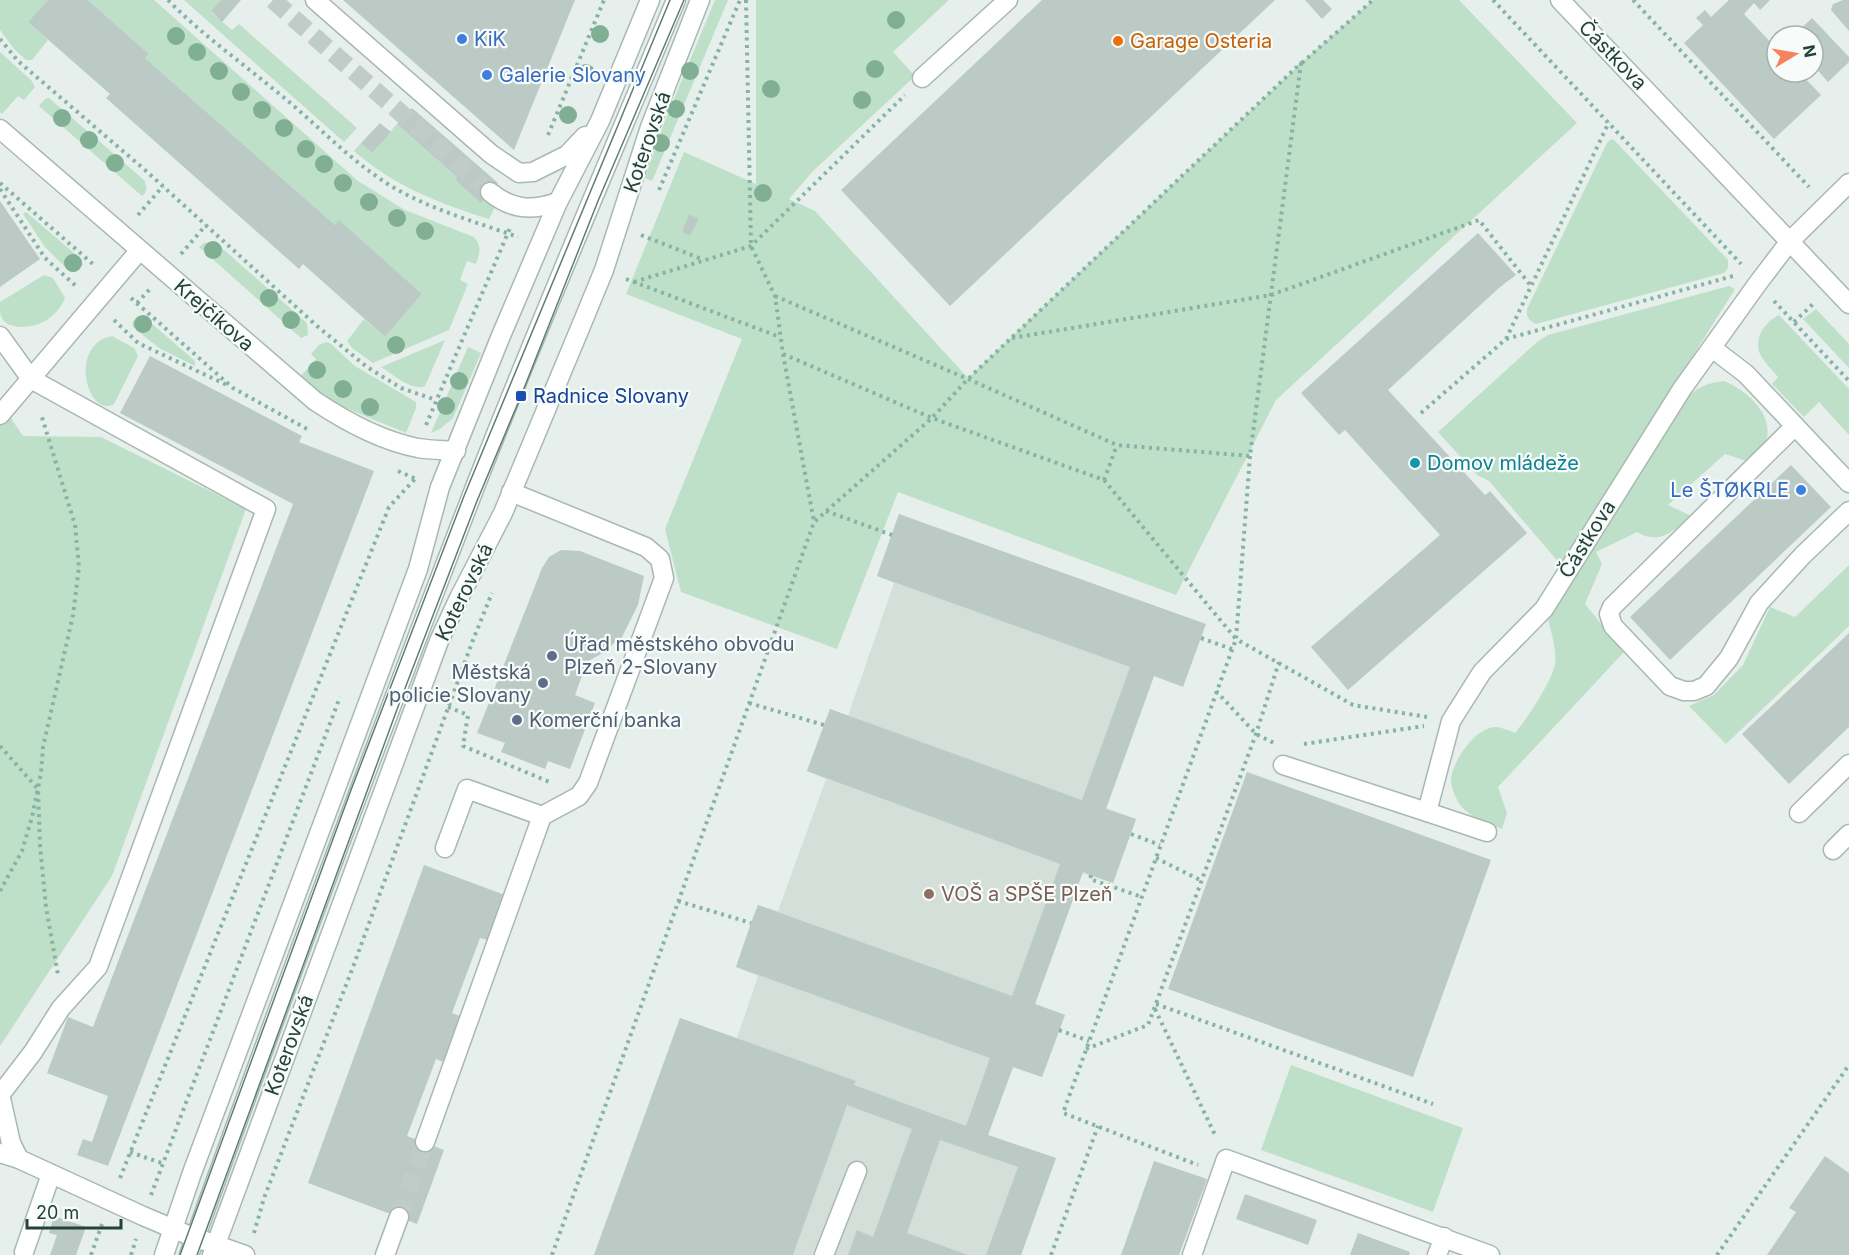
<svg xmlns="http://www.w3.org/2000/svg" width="1849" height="1255" viewBox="0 0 1849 1255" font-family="Inter,sans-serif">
<rect width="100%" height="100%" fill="#e6efeb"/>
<polygon fill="#d4dfda" points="899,514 1154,676 1106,808 1136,819 1113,883 1082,873 1035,1004 1065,1015 1042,1077 1013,1067 988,1135 1056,1158 1021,1255 594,1255 680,1018 737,1038 758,976 736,967 758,905 778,911 826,779 807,771 830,709 848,716 894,583 877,576"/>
<g fill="#bfe0c8">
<polygon points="0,0 48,0 28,22 48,40 32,60 26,60 15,50 0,30"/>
<path d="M88,0H154L358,181L405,210L474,237C482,246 480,253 476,264L467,261L460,280L468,284L449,330L373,363L352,348L347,341L364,319L385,337L422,294L339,221L335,225L145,58L149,54Z"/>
<polygon points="184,0 221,0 211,12 232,30 239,24 357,128 344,142"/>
<polygon points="715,0 728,0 652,181 645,178 664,123"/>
<polygon points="756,0 949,0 893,52 915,76 812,172 789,199 815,211 968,378 1301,63 1373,0 1459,0 1577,123 1276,400 1176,595 898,492 837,649 681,592 665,529 742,339 626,294 684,152 756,184"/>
<polygon points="0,52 31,80 35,87 24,100 18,96 2,114 0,112"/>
<path d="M49,98L144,180C147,187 148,191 142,196L39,106L45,99Z"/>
<path d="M397,124L457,177L455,180L480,202L484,199L495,207L489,219C440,204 392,185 354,151L361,143L372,153Z"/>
<path d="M1611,139L1615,141L1728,260V268L1724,273L1536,324C1529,321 1526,317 1527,309L1607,143Z"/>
<polygon points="26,212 81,259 83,265 76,272 70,272 45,247 23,214"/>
<polygon points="215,242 307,323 308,335 301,338 199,247 204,243"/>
<path d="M44,275L53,278L65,298C62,307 52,318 43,322C32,328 6,331 1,316C0,313 0,306 0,302Z"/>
<polygon points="1729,286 1735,289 1561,565 1489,481 1477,475 1438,432 1537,342 1548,335"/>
<polygon points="1816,309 1849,344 1849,368 1803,319"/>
<path d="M1779,315L1849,389V435L1819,402L1804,417L1772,384L1778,377C1772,370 1764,362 1760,354C1753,338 1766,321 1779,315Z"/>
<polygon points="137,316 143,316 195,361 195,366 159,348 133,327 132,323"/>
<path d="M112,336L134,348L138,356L114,404C88,419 67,345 112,336Z"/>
<path d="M445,340L425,386C413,392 392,374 381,367Z"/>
<polygon points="326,342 330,343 355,366 416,402 416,408 406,433 336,404 300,377 316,359 311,354 319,345"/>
<polygon points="468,347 481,353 453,418 440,429 431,433"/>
<path d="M1724,381C1747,390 1780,419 1763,447C1760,453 1754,457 1750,462L1725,454L1668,505L1691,516C1674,530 1660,546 1637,532L1596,552L1602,564L1585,604L1624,652L1498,787L1507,813L1502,829C1488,823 1471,818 1461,806C1456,800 1451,787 1451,780C1452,761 1476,726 1497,727C1503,728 1510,731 1515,733C1527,719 1552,681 1555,664C1557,650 1551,632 1548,618L1683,403C1694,388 1706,383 1724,381Z"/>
<polygon points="0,402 23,436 101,437 246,509 112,876 0,1046"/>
<polygon points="1849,565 1849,626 1726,744 1689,706 1714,695 1743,665 1770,607 1795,617"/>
<polygon points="1291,1065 1463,1128 1433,1212 1261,1150"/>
</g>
<g fill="#bbcac4">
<polygon points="48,0 88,0 149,54 145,58 335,225 339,220 422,294 385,337 303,264 299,269 106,98 110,94 28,22"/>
<polygon points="221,0 241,0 222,22 211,11"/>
<polygon points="343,0 575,0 514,150"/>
<polygon points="1042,0 1275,0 950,306 841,190"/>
<polygon points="1305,0 1323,0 1332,9 1322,19"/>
<polygon points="1729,0 1770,0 1760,10 1754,3 1744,14 1777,49 1777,72 1799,72 1821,95 1774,139 1684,43 1703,25 1696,18 1705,10 1711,17"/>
<polygon points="1843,0 1849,0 1849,31 1831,10 1833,4"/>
<polygon points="1812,18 1849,57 1849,62 1828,82 1813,65 1813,36 1793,36"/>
<polygon points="412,108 498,183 481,203 455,180 457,177 397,124"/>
<polygon points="380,123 391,132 372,153 361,143"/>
<polygon points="0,201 40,259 0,287"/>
<polygon points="689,214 699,219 690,236 682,232"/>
<polygon points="1478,233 1516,275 1500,287 1388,390 1485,495 1490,491 1527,533 1348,690 1311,647 1440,535 1345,430 1339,435 1301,393"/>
<polygon points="150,356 302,436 299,442 374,471 108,1166 77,1155 83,1139 92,1142 108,1096 47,1073 68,1017 93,1027 293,504 120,413"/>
<polygon points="1791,465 1831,507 1670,660 1630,617"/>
<polygon points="899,514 1206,624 1183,687 1154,676 1106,809 1136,819 1113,883 1083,872 1035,1004 1065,1015 1042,1077 1013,1067 988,1135 1056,1158 1021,1255 986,1255 1018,1167 940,1140 907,1233 968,1255 848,1255 857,1230 873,1237 912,1129 847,1105 793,1255 594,1255 680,1018 856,1081 854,1085 966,1126 990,1058 736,967 751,923 758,905 1012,996 1060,864 807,771 824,725 830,709 1082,800 1130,667 877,576"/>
<polygon points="561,550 580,551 644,576 638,605 619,643 616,641 606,651 587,662 575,695 595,703 570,769 548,761 545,769 501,752 505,743 477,733 542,568 549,557"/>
<polygon points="1849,633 1849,727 1789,784 1742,734"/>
<polygon points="1247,772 1491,860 1413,1077 1168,989"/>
<polygon points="424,865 505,895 488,940 480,938 452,1013 460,1016 443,1062 436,1059 407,1136 444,1150 417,1224 308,1183"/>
<polygon points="1825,1156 1849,1173 1849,1255 1767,1255 1796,1212 1789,1208"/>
<polygon points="1154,1161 1207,1179 1179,1255 1121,1255"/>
<polygon points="1245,1194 1317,1220 1308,1245 1236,1219"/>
<polygon points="54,1216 86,1227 76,1255 50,1255 57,1235 49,1233"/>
<polygon points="1358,1233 1410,1252 1409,1255 1350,1255"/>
</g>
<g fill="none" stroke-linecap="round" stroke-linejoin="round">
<g stroke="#bfccc8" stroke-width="18" stroke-dasharray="18 9" stroke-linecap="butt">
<polyline points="273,0 490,192"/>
<polyline points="399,1217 425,1142"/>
</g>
<g stroke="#a8b8b2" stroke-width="21">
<g id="minor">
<polyline points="315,0 491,154 519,173 533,172 567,155 585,136"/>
<polyline points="1560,0 1849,304"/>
<polyline points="922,78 1008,0"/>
<path d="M0,129L315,401C345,421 382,441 418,448C430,450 443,450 456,451"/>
<path d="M490,192C512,210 532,211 558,202"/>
<polyline points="0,336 31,379 266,509 98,967 61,1008 33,1052 0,1095"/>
<polyline points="1712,348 1746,374 1849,483"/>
<polyline points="0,415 139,251"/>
<polyline points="1795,426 1612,607 1609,614 1613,626 1670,686 1684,691 1694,691 1706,686 1729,658 1759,603 1803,555 1849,511"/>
<polyline points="1283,765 1427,812 1451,721 1482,672 1544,609 1682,389 1758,283 1790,241 1849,183"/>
<polyline points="1427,812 1487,832"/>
<polyline points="1799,813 1849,764"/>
<polyline points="445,848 467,789 542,816"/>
<polyline points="1833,850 1849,834"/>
<polyline points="0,1094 11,1143 19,1159"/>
<polyline points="425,1142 542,816 579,796 588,783 664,578 660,559 646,547 511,492"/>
<polyline points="0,1153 19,1159 143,1216 188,1235 245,1255"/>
<polyline points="24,1252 51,1174"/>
<polyline points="164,1255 192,1173 418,569 440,487 500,338 558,202 600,121 650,0"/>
<path d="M189,1255C280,1002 373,751 470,500C535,332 607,166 676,0"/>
<polyline points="212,1255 439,641 459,598 503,513 583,321 604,270 650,127 700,0"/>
<polyline points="385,1255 399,1217"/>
<polyline points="824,1255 857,1171"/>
<polyline points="1192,1255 1226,1159 1490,1255"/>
<polyline points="1437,1255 1444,1237"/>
</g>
</g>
<g stroke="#86b3a5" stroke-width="4" stroke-dasharray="3 4.5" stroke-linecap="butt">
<path d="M168,0C200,33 237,59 272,88C308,116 339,150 376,176C417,206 471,220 518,237"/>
<polyline points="746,0 751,246 775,296 783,354 814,522 932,418 968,379 1301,63 1250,456 1117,445 968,379 775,296"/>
<polyline points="1493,0 1741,264"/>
<polyline points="1633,0 1809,187"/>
<polyline points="0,39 18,61 145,170 317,326 367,367 401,388 436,400"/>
<polyline points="1302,63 1373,0"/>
<polyline points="548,135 604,0"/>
<polyline points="0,183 94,265"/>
<polyline points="0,189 45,258 77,287"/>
<polyline points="659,190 740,0"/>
<polyline points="138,215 163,186"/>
<polyline points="641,235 704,260"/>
<polyline points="181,254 206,225"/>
<polyline points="626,279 780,337"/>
<polyline points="634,282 751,246 905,95"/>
<polyline points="131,298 233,388 307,429"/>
<polyline points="1774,301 1849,381"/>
<polyline points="137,303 150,289"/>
<polyline points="114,320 138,343 229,386"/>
<polyline points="1794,322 1813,304"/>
<polyline points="1012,338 1271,295 1479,220 1531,286"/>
<polyline points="1506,339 1733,276"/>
<polyline points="783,354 932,418 1104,480 1236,639 1063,1113 1198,1165"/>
<polyline points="1421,413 1506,339 1609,122"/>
<polyline points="426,425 510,228"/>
<polyline points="1250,456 1236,639 1353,705 1427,717"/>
<polyline points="398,471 416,479"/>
<polyline points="1104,480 1117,445"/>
<polyline points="826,511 892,535"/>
<polyline points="1201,638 1232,649"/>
<polyline points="1216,691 1256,734 1274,743"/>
<polyline points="749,703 824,725"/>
<polyline points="448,707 468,715 463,746 552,783"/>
<polyline points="1304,744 1424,726"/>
<polyline points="0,746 38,789 40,845 46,907 58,975"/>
<polyline points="1131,834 1160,845"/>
<polyline points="1156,858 1202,881"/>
<polyline points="1091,875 1090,879 1142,897"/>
<polyline points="0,891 22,851 32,817 41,773 43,747 73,615 79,567 75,525 41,414"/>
<polyline points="678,901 751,923"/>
<polyline points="1156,1004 1433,1104"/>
<polyline points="1155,1009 1216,1137"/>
<polyline points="1059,1030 1089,1041"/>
<polyline points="1086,1049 1148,1025 1256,734 1279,662"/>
<polyline points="130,1152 164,1164"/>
<polyline points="120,1178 389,507 415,479"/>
<polyline points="151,1195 340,697"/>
<polyline points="254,1233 264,1198 353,967 473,640 492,593"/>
<polyline points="91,1255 102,1224"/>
<polyline points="131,1255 136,1239"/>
<polyline points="552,1255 814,522"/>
<polyline points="1051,1255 1098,1126"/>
<polyline points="1717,1255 1849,1065"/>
</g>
<use href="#minor" stroke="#fff" stroke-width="18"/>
<g stroke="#5f7d75" stroke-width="1.5">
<polyline points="180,1255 351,790 464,496 670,0"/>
<polyline points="197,1255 399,704 477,501 521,396 598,201 684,0"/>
</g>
</g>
<g fill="#80af93">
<circle cx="896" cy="20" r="9"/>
<circle cx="600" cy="34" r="9"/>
<circle cx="176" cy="36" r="9"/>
<circle cx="197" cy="52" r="9"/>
<circle cx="875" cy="69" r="9"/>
<circle cx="219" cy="71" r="9"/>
<circle cx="690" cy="71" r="9"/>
<circle cx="586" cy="73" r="9"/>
<circle cx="771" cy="89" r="9"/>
<circle cx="241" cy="92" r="9"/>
<circle cx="862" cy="100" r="9"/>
<circle cx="676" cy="109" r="9"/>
<circle cx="262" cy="110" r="9"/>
<circle cx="568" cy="115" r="9"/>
<circle cx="62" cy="118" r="9"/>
<circle cx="284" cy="128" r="9"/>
<circle cx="89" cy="140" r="9"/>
<circle cx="661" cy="143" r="9"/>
<circle cx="306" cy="149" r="9"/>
<circle cx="115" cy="163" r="9"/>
<circle cx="324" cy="164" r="9"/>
<circle cx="343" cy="183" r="9"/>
<circle cx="763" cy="193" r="9"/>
<circle cx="369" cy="202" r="9"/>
<circle cx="397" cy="218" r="9"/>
<circle cx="425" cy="231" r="9"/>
<circle cx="213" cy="250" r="9"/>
<circle cx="73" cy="263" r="9"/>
<circle cx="269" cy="298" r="9"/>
<circle cx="291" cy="320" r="9"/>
<circle cx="143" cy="324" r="9"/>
<circle cx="396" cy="345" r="9"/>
<circle cx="317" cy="370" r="9"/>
<circle cx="459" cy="381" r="9"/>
<circle cx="343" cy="389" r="9"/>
<circle cx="446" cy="406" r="9"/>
<circle cx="370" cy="407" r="9"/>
</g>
<g fill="#3f7fe0" stroke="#f7fbf9" stroke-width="2">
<circle cx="462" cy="39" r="6"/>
<circle cx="487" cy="75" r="6"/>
<circle cx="1801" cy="490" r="6"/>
</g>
<circle fill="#e8710a" stroke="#f7fbf9" stroke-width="2" cx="1118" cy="41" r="6"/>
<rect fill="#1a4fb4" stroke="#f7fbf9" stroke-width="2" x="515" y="390" width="12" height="12" rx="3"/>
<circle fill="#0f9aa8" stroke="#f7fbf9" stroke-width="2" cx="1415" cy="463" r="6"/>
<g fill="#5c6f8a" stroke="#f7fbf9" stroke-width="2">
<circle cx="552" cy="656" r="6"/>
<circle cx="543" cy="683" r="6"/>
<circle cx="517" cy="720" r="6"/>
</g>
<circle fill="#8d6e63" stroke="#f7fbf9" stroke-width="2" cx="929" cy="894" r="6"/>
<g text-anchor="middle" stroke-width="4.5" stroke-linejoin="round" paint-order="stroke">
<g font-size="20" fill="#366cbe" stroke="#f7fbf9" text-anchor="start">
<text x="474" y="46">KiK</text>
<text x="499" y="82">Galerie Slovany</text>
<text x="1789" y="497" text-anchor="end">Le ŠTØKRLE</text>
</g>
<g font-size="20" fill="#c56008" stroke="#f7fbf9" text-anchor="start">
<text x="1130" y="48">Garage Osteria</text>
</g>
<g font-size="20" fill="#24423a" stroke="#f7fbf9">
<text transform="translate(1613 55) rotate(46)" y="7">Částkova</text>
<text transform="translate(647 142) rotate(-71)" y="7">Koterovská</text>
<text transform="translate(214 315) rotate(41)" y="7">Krejčíkova</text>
<text transform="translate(1587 539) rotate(-58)" y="7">Částkova</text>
<text transform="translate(464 592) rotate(-64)" y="7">Koterovská</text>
<text transform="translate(289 1045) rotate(-70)" y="7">Koterovská</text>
</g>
<g font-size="20" fill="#164399" stroke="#f7fbf9" text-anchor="start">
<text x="533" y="403">Radnice Slovany</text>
</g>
<g font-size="20" fill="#0d838f" stroke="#f7fbf9" text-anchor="start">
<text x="1427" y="470">Domov mládeže</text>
</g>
<g font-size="20" fill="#4e5e75" stroke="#f7fbf9" text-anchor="start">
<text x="564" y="651">Úřad městského obvodu<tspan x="564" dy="23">Plzeň 2-Slovany</tspan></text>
<text x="531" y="679" text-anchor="end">Městská<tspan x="531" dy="23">policie Slovany</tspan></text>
<text x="529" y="727">Komerční banka</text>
</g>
<g font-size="20" fill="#785e54" stroke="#f7fbf9" text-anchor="start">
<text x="941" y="901">VOŠ a SPŠE Plzeň</text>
</g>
</g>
<g transform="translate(1795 54) rotate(79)"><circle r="28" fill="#f7fbf9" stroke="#a3b1ad" stroke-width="1.5"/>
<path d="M0-4.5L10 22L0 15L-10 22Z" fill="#f4845f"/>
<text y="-9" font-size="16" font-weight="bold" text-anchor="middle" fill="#24423a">N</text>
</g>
<path d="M27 1219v9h94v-9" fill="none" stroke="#24423a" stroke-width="3"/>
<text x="36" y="1219" font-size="18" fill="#24423a" stroke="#f7fbf9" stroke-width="4.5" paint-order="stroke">20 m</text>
</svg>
